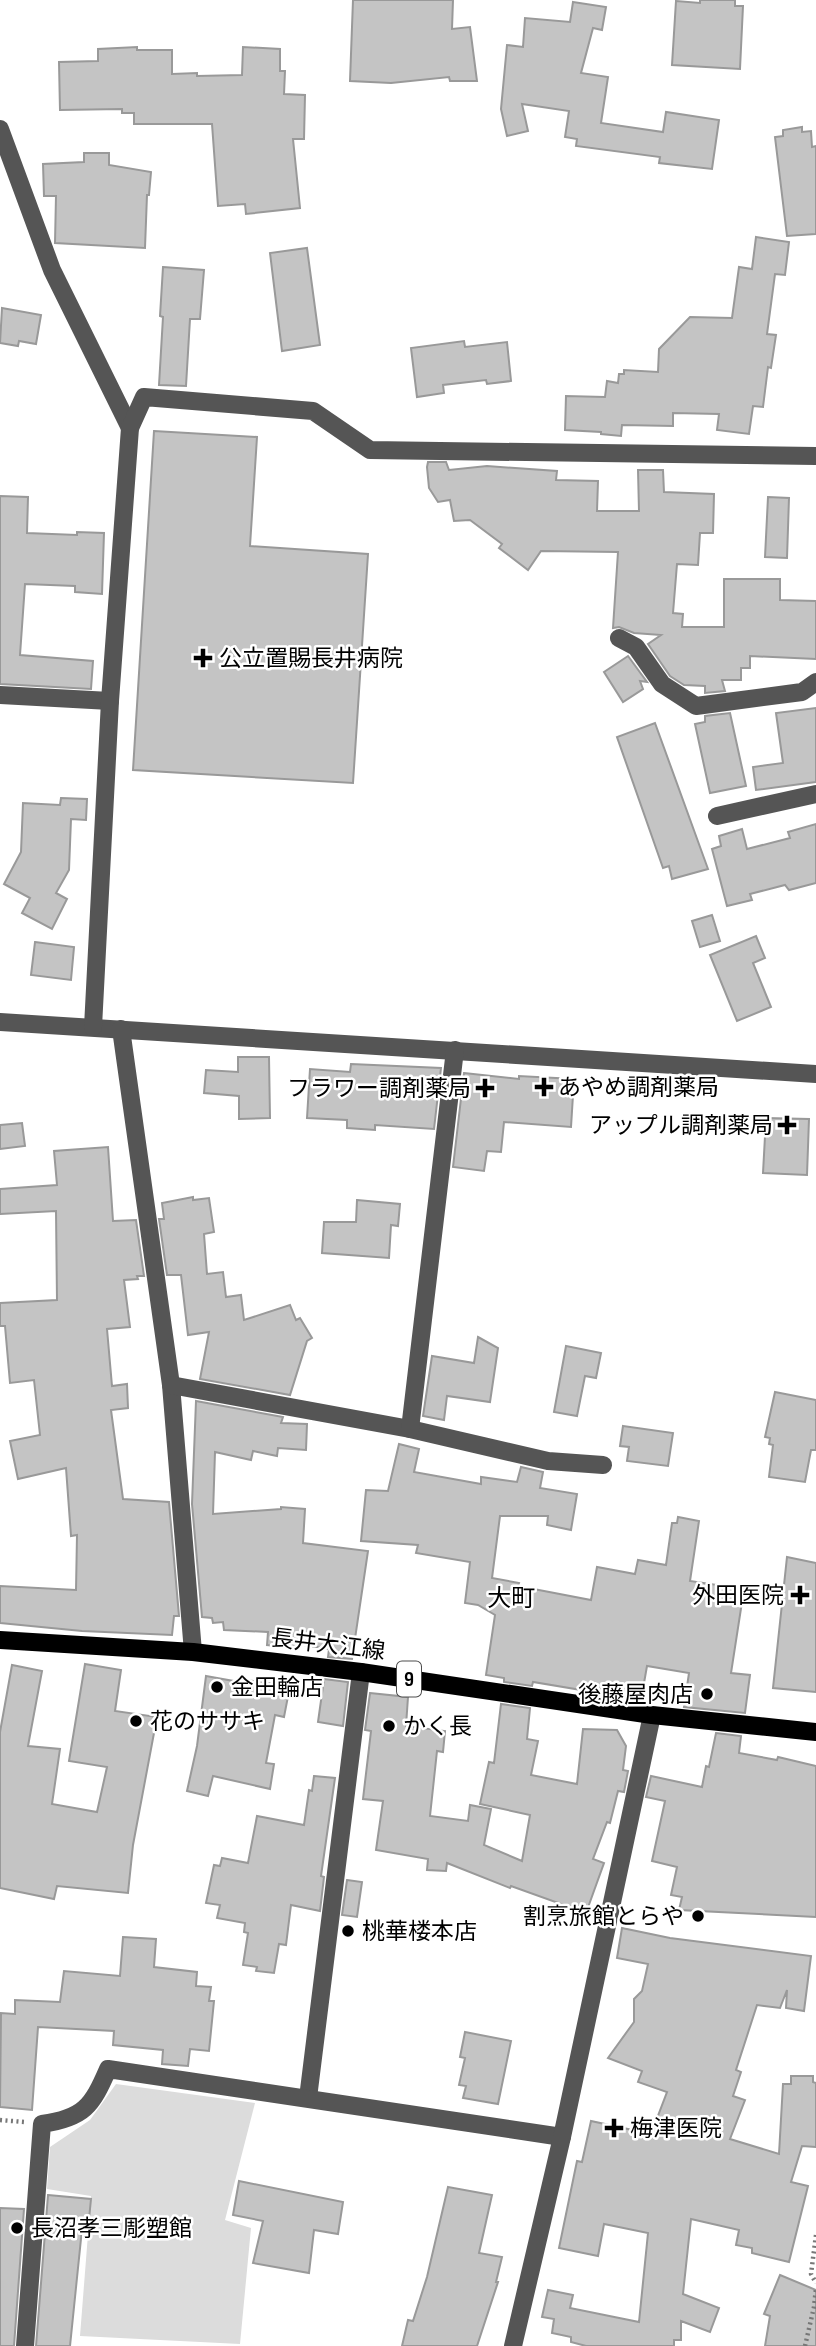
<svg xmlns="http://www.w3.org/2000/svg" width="816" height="2346" viewBox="0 0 816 2346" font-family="'Sofia Sans Condensed','Noto Sans JP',sans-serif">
<rect width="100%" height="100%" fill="#fff"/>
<polygon fill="#dcdcdc" points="116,2084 255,2103 225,2220 251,2228 240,2344 80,2336 91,2196 47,2189 50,2147 90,2120"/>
<g fill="#c4c4c4" stroke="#999" stroke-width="2">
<polygon points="353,0 453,0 452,29 470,27 477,81 450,81 449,77 391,83 350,81"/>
<polygon points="700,0 735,0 735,6 743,6 740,69 672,65 676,1 700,3"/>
<polygon points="573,2 606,7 602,30 593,28 581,73 608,77 601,123 663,132 666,112 719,120 712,169 659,163 660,157 576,146 577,139 565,137 569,111 522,104 528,131 507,136 501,109 507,45 523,47 525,18 570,22"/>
<polygon points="137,47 137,50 172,50 172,74 197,73 197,76 242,75 243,47 280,49 280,71 285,71 284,94 305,95 304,139 293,139 300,208 246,214 245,204 218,206 212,124 134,124 134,113 122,113 122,109 60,110 59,62 98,61 98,49"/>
<polygon points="802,127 802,132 811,131 812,147 816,146 816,234 787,236 775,137 783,136 783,130"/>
<polygon points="84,153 109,153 109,165 151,172 149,195 147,195 145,248 55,243 56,196 44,196 43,164 84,162"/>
<polygon points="756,237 789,242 785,275 775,274 767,334 776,335 771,368 768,367 763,407 753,406 749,434 717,430 719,414 673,413 673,426 622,425 621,436 601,434 601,432 565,430 566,396 605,397 607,381 618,383 619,374 624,374 624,370 658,372 659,349 690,317 732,318 739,267 752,269"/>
<polygon points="307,248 320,345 282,351 270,253"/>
<polygon points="163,267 204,270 200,319 190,319 186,386 159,385 163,317 160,316"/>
<polygon points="2,308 41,315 36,344 19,341 18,346 0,343"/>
<polygon points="464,341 465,347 507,342 511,381 487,384 486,380 443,385 444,393 417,397 411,348"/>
<polygon points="154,431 257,437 250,546 368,554 353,783 133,770"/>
<polygon points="428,462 446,462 449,470 487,466 557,471 556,480 598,481 597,511 639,511 638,470 663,470 664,492 714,494 713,533 700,533 698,565 677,564 673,613 683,614 682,627 724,627 724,579 780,579 780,600 816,601 816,659 750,656 750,668 741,668 741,680 722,680 725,691 705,693 705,686 684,685 670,676 648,644 661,635 634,633 619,627 613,628 618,552 541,551 528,570 499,548 502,544 470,520 454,521 450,500 438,502 429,488 427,467"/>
<polygon points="0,496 28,497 27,533 77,535 77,532 104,533 102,594 75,592 75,586 25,584 20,655 93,661 91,689 0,684"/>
<polygon points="768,497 789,498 787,558 765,557"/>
<polygon points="628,656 647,682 640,681 643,689 623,702 604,672"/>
<polygon points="816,708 816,782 756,790 753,767 783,763 776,713"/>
<polygon points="730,713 746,786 710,793 695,724 705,722 705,716"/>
<polygon points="655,723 708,869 672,879 669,866 663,868 617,737"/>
<polygon points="61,798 87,799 86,820 71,819 69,870 56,893 67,899 52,929 22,913 30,898 4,884 21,852 23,803 60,805"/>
<polygon points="816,824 816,883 789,890 785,885 750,894 752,900 727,906 712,849 721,846 719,836 742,829 747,849 790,838 788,832"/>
<polygon points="712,915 720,941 700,947 692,921"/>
<polygon points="756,936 765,958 753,963 771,1007 737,1021 710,955"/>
<polygon points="35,942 74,947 71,980 31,975"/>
<polygon points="238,1057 269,1057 270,1118 239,1119 239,1096 204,1093 206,1070 238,1072"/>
<polygon points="351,1064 441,1068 434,1129 375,1125 375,1130 347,1128 347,1120 307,1118 310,1069 350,1072"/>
<polygon points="464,1073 519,1079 519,1076 574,1079 571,1127 504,1122 501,1152 487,1151 484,1171 453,1167"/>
<polygon points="766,1118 809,1119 807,1175 763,1173"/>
<polygon points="22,1123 25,1146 0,1149 0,1125"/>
<polygon points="108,1147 113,1221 136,1220 144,1276 137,1276 138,1279 124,1280 130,1327 107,1329 112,1386 127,1384 128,1408 111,1410 123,1499 169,1502 179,1616 174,1616 172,1635 82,1631 0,1623 0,1586 76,1590 77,1535 71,1536 66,1468 18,1479 10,1441 40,1435 34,1380 10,1383 5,1326 0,1326 0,1303 57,1300 56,1211 0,1214 0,1189 57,1185 54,1151"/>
<polygon points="193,1197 193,1200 209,1198 214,1232 204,1234 207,1274 223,1272 226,1297 241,1295 244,1320 290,1305 296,1320 300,1318 312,1338 307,1341 290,1395 200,1379 209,1332 188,1335 181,1275 167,1275 159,1219 164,1219 162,1203"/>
<polygon points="357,1200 400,1204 398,1226 391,1225 389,1258 322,1253 324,1222 356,1222"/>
<polygon points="478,1337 498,1348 490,1402 447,1396 444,1420 423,1416 432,1356 474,1363"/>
<polygon points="566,1346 601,1353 596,1378 585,1376 577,1416 554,1412"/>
<polygon points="775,1392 816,1400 816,1450 811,1450 805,1482 769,1477 773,1445 769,1444 770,1438 765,1437"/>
<polygon points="196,1401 283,1417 281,1423 307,1424 306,1450 278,1448 277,1456 253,1451 251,1460 215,1452 213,1514 281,1509 281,1507 305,1509 303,1543 368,1551 352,1659 328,1657 329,1649 298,1644 297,1648 267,1645 268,1632 224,1630 223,1622 213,1623 212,1618 202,1617 192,1504"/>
<polygon points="623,1426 673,1433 668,1466 627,1461 629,1447 620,1446"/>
<polygon points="399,1444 419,1449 414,1472 481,1484 481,1477 517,1482 521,1467 543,1472 540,1488 577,1494 571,1530 547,1525 548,1516 500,1516 492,1578 519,1583 518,1586 591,1600 597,1567 635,1574 638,1560 666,1565 672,1523 677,1523 678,1517 699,1521 690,1581 744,1589 731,1673 750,1675 745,1713 684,1707 689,1673 647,1666 641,1700 533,1682 532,1686 504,1682 504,1678 486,1675 495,1615 478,1605 465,1603 470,1562 416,1553 418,1545 361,1541 366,1490 388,1491"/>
<polygon points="787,1557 816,1563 816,1692 773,1688"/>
<polygon points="85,1664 121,1670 115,1711 157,1717 133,1845 128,1893 57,1886 54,1899 0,1888 0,1732 12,1665 42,1671 28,1746 60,1749 52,1804 97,1812 107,1767 69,1761"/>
<polygon points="206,1676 245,1683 246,1680 290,1686 284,1717 275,1715 266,1763 274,1764 270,1789 213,1776 208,1796 187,1791 197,1746"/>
<polygon points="324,1679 348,1682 343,1726 318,1722"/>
<polygon points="370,1693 408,1697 406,1726 445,1731 443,1752 437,1751 430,1816 468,1821 470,1805 491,1809 484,1845 522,1861 530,1815 480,1804 489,1762 494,1763 501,1704 530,1708 527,1739 538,1741 531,1775 577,1784 583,1729 617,1730 626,1746 623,1770 628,1771 624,1792 618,1791 610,1823 607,1822 593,1859 604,1863 586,1913 511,1886 510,1888 447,1863 446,1871 427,1870 428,1859 376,1850 383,1801 363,1799 371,1731 365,1730"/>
<polygon points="716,1733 741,1736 739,1753 777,1760 778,1757 816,1766 816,1917 679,1910 682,1897 671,1895 677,1867 652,1861 665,1801 646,1797 651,1776 702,1787 706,1766 709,1767"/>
<polygon points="314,1776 335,1778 321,1876 324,1877 320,1911 291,1905 286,1945 279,1944 274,1973 256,1971 257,1967 243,1965 248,1933 244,1932 245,1923 217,1918 220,1905 206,1903 214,1865 220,1866 222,1858 248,1863 257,1816 304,1825 309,1790 312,1791"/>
<polygon points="347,1880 362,1882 357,1917 342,1915"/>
<polygon points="622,1928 670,1938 811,1956 804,2011 786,2008 787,1990 780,2008 757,2005 736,2070 741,2072 733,2096 745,2100 730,2139 779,2154 783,2084 791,2084 791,2076 813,2076 813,2082 816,2083 816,2147 802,2146 791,2182 808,2186 789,2262 752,2253 752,2248 736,2245 739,2230 691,2219 683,2294 719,2308 710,2332 681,2321 681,2340 674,2340 674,2346 586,2346 571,2342 571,2337 552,2333 554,2319 542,2317 548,2290 573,2295 570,2308 639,2322 648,2233 604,2224 598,2256 559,2248 577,2161 582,2162 591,2121 651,2134 667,2092 638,2082 642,2071 608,2058 634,2022 634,1999 642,1991 648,1964 617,1958"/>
<polygon points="123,1937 156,1939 154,1967 197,1972 196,1986 211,1987 209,2001 214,2001 209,2051 190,2049 188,2066 162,2064 163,2050 113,2045 114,2031 38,2027 32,2110 0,2107 1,2013 15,2014 15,2000 60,2002 64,1971 120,1976"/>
<polygon points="465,2032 511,2041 498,2104 463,2098 466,2086 459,2085 465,2058 460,2057"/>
<polygon points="239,2181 343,2202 338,2234 314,2230 309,2273 253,2263 263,2221 233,2215"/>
<polygon points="448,2187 492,2195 479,2253 502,2257 496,2282 498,2282 477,2346 402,2346 408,2320 413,2321 427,2277"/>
<polygon points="48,2195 91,2199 88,2229 82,2229 70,2346 36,2346"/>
<polygon points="0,2208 24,2209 14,2346 0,2346"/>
<polygon points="780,2275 816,2290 816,2346 765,2346 770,2316 764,2314"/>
</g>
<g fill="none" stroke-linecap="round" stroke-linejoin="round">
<g stroke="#777" stroke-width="4.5" stroke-dasharray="2 3.5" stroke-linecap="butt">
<polyline points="0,2120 24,2122"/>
<polyline points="816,2235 811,2274 816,2283"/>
<polyline points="805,2346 814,2307 816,2288"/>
</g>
<g stroke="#555" stroke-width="18">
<polyline points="0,129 52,270 130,428"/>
<polyline points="619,638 636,647 662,684 696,706 802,692 816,682"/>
<polyline points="0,695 110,701"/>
<polyline points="717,816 816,794"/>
<polyline points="0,1022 816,1074"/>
<polyline points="93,1027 110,701 130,428 144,397 313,411 370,450 816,456"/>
<polyline points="121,1029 171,1385 193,1652"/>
<polyline points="171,1385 410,1429 548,1461 603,1465"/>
<polyline points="410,1429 455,1050"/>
<polyline points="308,2098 361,1672"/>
<path d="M25,2346L42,2124C84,2118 92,2106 108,2069L562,2137"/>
<polyline points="513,2346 562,2137 652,1715"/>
</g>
<polyline stroke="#000" stroke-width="18" points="0,1640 193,1652 361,1672 652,1715 816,1732"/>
</g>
<g fill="#000" stroke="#fff" stroke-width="2.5">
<path d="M199.5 647.5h7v7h7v7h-7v7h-7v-7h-7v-7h7z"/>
<path d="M540.5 1076.5h7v7h7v7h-7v7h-7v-7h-7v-7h7z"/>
<path d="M481.5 1077.5h7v7h7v7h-7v7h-7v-7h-7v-7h7z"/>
<path d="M783.5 1114.5h7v7h7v7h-7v7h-7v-7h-7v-7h7z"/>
<path d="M796.5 1584.5h7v7h7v7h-7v7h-7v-7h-7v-7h7z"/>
<circle cx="217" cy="1687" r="7"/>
<circle cx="707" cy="1694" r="7"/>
<circle cx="136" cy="1721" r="7"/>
<circle cx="389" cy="1726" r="7"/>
<circle cx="698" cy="1916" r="7"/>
<circle cx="348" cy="1931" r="7"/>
<path d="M610.5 2117.5h7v7h7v7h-7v7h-7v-7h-7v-7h7z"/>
<circle cx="17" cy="2228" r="7"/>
</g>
<g text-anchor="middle" stroke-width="5" stroke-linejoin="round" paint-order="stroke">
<rect fill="#fff" stroke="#4c4c4c" stroke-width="2" x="397" y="1661.5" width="24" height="35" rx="5"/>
<g font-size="21" font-weight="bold" fill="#000">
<text x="409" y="1686">9</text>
</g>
<g font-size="23" fill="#000" stroke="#fff" text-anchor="start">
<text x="219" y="666">公立置賜長井病院</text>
<text x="558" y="1095">あやめ調剤薬局</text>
<text x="471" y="1096" text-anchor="end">フラワー調剤薬局</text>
<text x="773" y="1133" text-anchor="end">アップル調剤薬局</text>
<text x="784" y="1603" text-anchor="end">外田医院</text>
<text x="231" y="1695">金田輪店</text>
<text x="693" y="1702" text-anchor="end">後藤屋肉店</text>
<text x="150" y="1729">花のササキ</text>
<text x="403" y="1734">かく長</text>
<text x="684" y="1924" text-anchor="end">割烹旅館とらや</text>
<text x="362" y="1939">桃華楼本店</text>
<text x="630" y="2136">梅津医院</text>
<text x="31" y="2236">長沼孝三彫塑館</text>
</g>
<g font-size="23" fill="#000" stroke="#fff">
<text transform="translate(328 1644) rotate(7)" y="8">長井大江線</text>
</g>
<g font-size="24" fill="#000" stroke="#fff">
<text x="511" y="1606">大町</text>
</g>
</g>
</svg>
